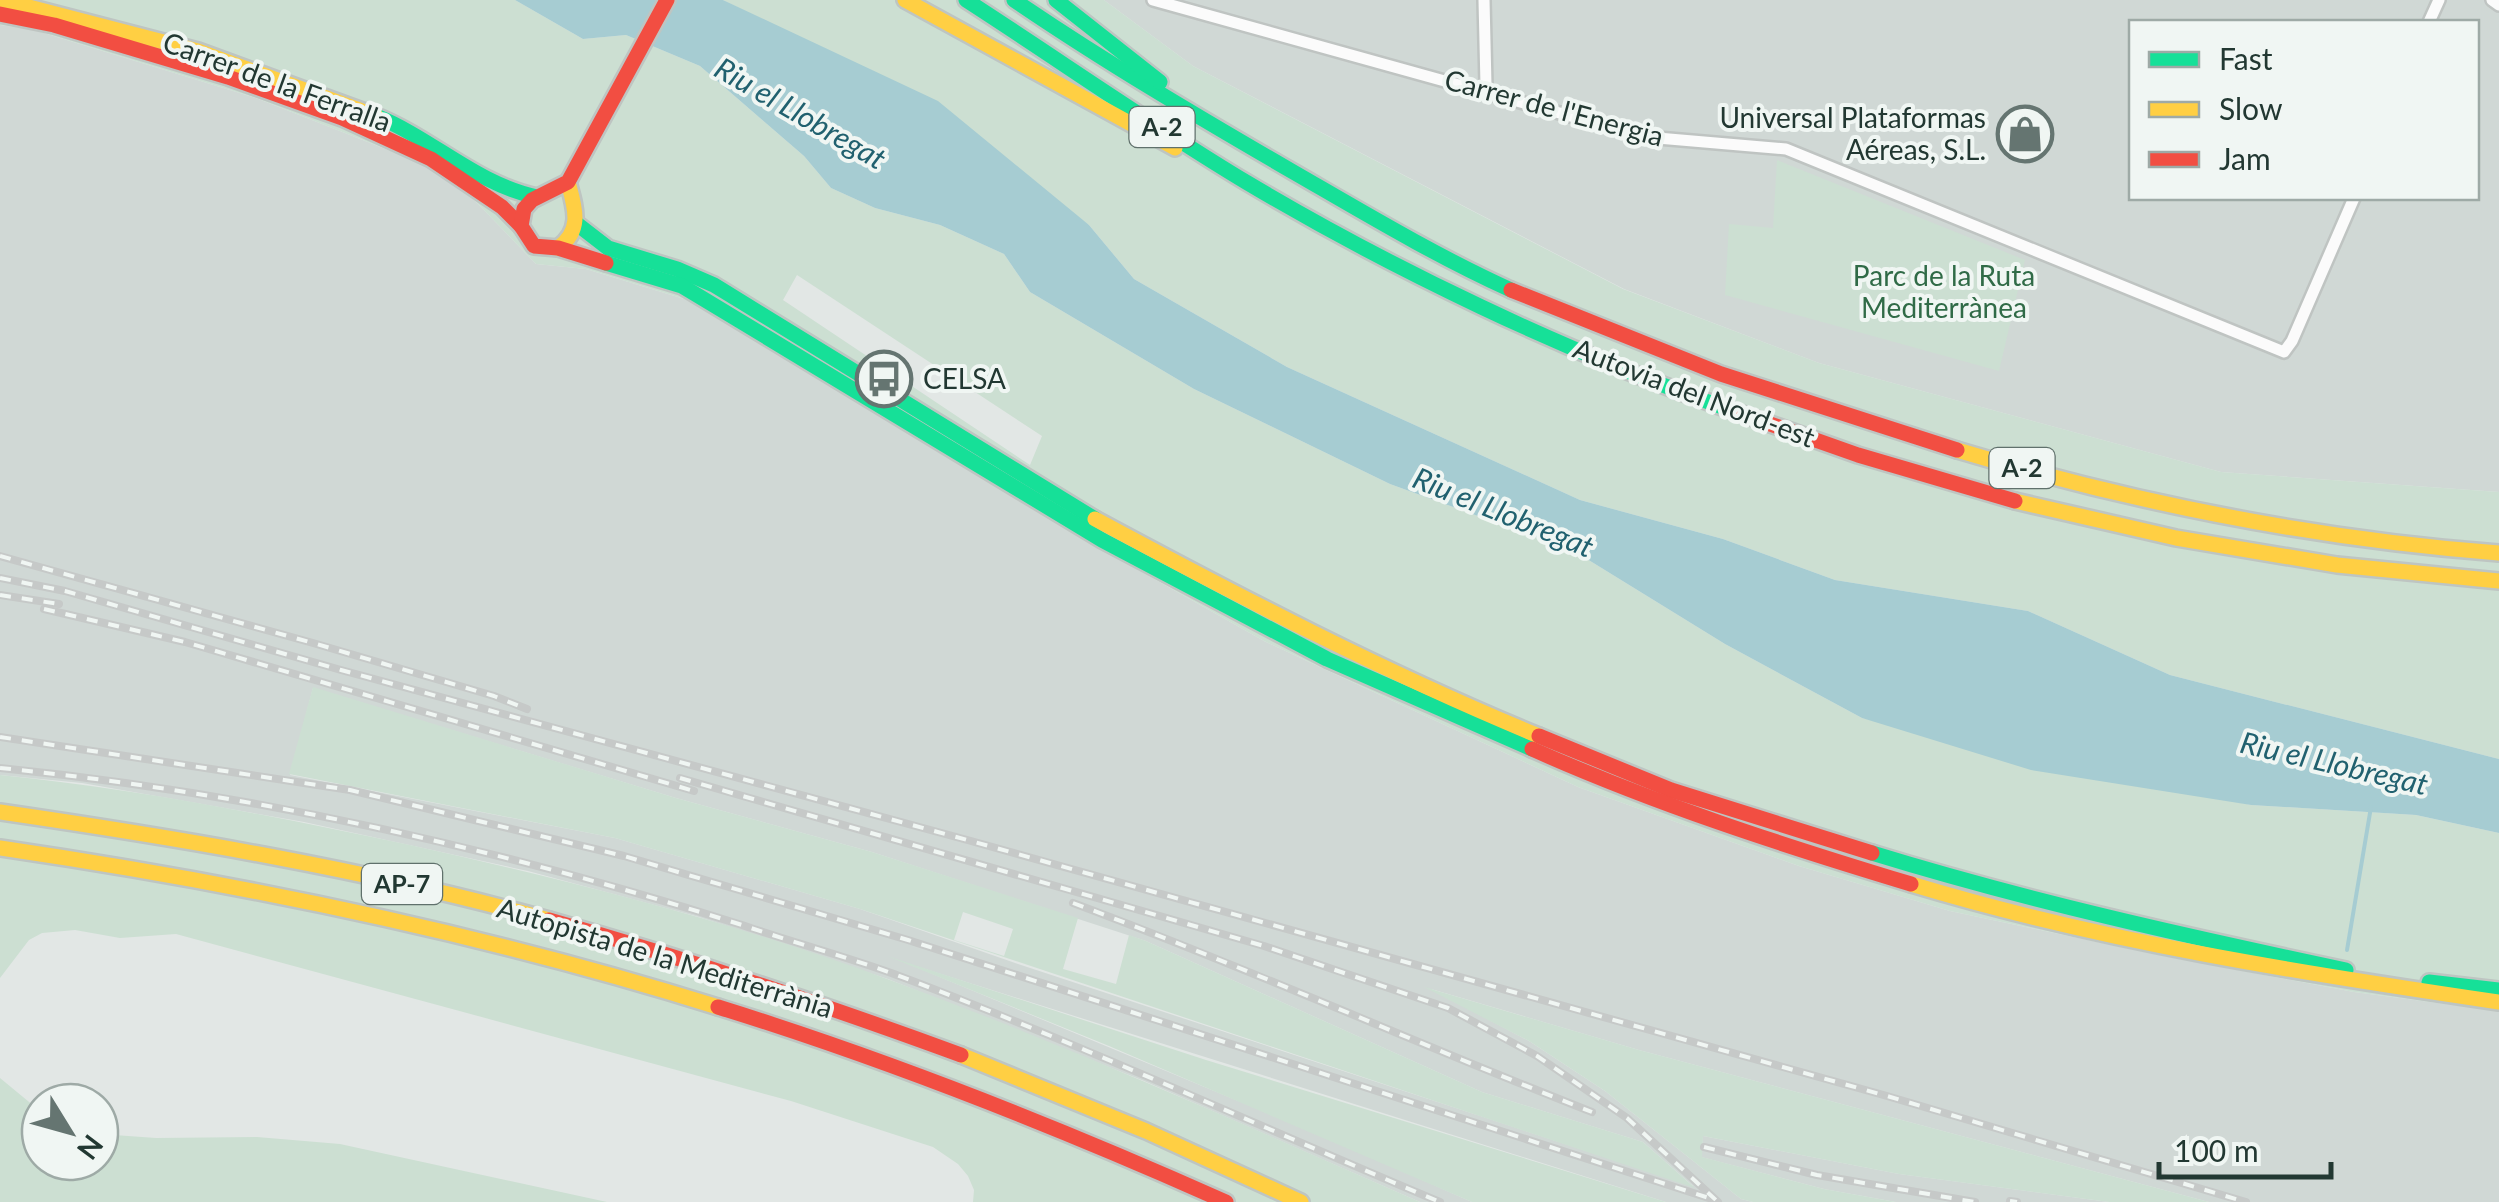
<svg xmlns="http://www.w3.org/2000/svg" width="2499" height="1202" viewBox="0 0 2499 1202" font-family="Lato,sans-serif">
<rect width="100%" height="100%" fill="#e2e7e5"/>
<g fill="#d0d8d5" fill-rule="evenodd">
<path d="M1104,0H2499V492L2221,472L1819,363L1624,289L1193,66ZM2132,22H2476V198H2132Z"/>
<path d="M0,25L31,29L256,98L449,174L536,264L586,269L704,305L934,449L1103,550L1264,641L1578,787L1799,866L1950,911L2164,956L2354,992L2499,1011V1202H2209L1639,1050L1431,989L1529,1041L1605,1091L1741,1199L1753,1202H1666L906,963L1325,1137L1472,1202H1420L1144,1081L888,979L699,917L528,871L304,822L82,783L0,775ZM313,688L676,798L872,852L1146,941L1482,1092L1643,1142L1693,1186L1018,964L860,909L615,838L290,775Z"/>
<polygon points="1703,1136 1899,1174 2109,1202 1896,1202 1824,1189 1701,1157"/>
</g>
<g fill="#ccdfd2" fill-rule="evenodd">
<path d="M0,0H515L583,39L626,35L700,66L804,156L831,188L875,208L940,225L1004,254L1030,292L1194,389L1390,484L1574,551L1725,644L1862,718L2251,805L2416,815L2499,833V1011L2354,992L2164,956L1950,911L1799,866L1578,787L1264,641L1103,550L934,449L704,305L586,269L536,264L449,174L256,98L31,29L0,25ZM797,275L1042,436L1030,465L783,300Z"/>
<polygon points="723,0 1104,0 1193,66 1623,289 1819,363 2221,472 2499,492 2499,759 2170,675 2028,611 1835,580 1723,539 1580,500 1287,367 1134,279 1089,225 791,35"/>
<polygon points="1777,160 2025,260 1999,371 1725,295 1729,224 1773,228"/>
<path d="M313,687L676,798L872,852L1078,918L1063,969L1116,984L1129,935L1146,941L1482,1092L1643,1142L1695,1188L860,909L615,838L289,774ZM963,912L1013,929L1004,956L954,940Z"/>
<path d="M0,775C138,789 274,816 410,845C572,881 734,922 890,980C1070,1046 1245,1125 1420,1202H973L974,1190L968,1176L958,1164L933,1147L791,1101L176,934L120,938L75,930L42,933L29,940L0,978Z"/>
<polygon points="887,956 1206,1060 1666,1202 1472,1202 1109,1046"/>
<polygon points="1424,987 1639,1050 2209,1202 2109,1202 1899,1174 1703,1136 1702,1157 1824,1189 1896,1202 1753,1202 1741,1199 1605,1091 1529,1041"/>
<polygon points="0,1078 40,1111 40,1162 100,1162 100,1134 156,1138 257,1137 340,1144 607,1202 0,1202"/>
</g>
<polygon fill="#a6ccd2" points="515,0 723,0 938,101 1089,225 1134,279 1287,367 1580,500 1723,539 1835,580 2028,611 2170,675 2499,759 2499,833 2416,815 2251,805 2031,770 1862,718 1725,644 1574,551 1390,484 1194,389 1030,292 1004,254 940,225 875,208 831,188 804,156 700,66 626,35 583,39"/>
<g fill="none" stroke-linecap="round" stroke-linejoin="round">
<polyline stroke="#a6ccd2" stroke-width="4" points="2347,950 2371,807"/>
<g stroke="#bfc4c2" stroke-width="16">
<g id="street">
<polyline points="1153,0 1646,137 1786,149 2284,352 2292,341 2354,198"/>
<polyline points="2492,0 2499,5"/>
<polyline points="2429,22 2439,0"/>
<polyline points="1483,92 1486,85 1484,0"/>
</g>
</g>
<g stroke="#bec5c2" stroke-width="20">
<g id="fast">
<path d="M966,0C1059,60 1151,125 1246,182C1392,269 1566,352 1725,408"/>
<path d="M1014,0C1105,62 1200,118 1295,173C1366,214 1436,256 1511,290"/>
<polyline points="1056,0 1160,82"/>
<path d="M376,116C433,139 476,184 537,197"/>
<polyline points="577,224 608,248 677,269 714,285 1095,519"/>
<polyline points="606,263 682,286 1102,540 1327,659 1532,749"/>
<path d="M1872,853C2028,901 2186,936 2346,970"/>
<polyline points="2429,982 2499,990"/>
</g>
</g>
<g stroke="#bec5c2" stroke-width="20">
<g id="slow">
<polyline points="2,0 198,51 376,116"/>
<polyline points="905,0 1175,148"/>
<path d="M558,248C583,230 575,208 568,182"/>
<path d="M1957,450C2134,503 2315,539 2499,553"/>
<polyline points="2015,501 2176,538 2337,565 2499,581"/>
<path d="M1095,519C1240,597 1386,673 1539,736"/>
<path d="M0,812C185,839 369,870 549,920"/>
<path d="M0,848C245,884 482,933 718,1007"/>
<path d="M1911,884C2103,942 2301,973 2499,1002"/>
<polyline points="961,1055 1146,1131 1301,1202"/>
</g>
</g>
<g stroke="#bec5c2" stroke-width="20">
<g id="jam">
<polyline points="0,14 54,25 228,77 342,118 431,159 502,207 521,226"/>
<polyline points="606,263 558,248 534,246 521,226 524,209 532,200 568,182 667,0"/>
<polyline points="1511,290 1721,374 1957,450"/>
<polyline points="1725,408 1858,455 2015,501"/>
<polyline points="1539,736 1671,790 1872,853"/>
<path d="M1532,749C1655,804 1782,845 1911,884"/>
<path d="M549,920C688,959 825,1005 961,1055"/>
<path d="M718,1007C892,1061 1060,1128 1226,1202"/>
</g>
</g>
<use href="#street" stroke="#fbfbfb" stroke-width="11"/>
<use href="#fast" stroke="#16e098" stroke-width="15"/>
<use href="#slow" stroke="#ffcf43" stroke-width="15"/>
<use href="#jam" stroke="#f24e42" stroke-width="15"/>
<g stroke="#c6c9c8" stroke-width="8">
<g id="rail">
<polyline points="0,556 313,643 494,696 527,709"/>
<polyline points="0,578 65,591 341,670 971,841 1887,1096 2246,1202"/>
<polyline points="0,595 59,604"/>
<polyline points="44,609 185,642 694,791"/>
<polyline points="0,737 350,790 624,856 908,940 1712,1199"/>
<path d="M0,768C252,793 501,849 742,925C792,942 844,956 894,974C1079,1043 1258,1126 1440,1202"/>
<polyline points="680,778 1264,946 1448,1008 1537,1056 1627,1118 1718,1202"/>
<path d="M1073,903C1248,968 1418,1044 1592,1112"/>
<polyline points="1704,1147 1817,1175 1975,1202"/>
<polyline points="2010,1201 2017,1202"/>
</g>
</g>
<use href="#rail" stroke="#f0f6f3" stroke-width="4" stroke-dasharray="11" stroke-linecap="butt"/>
</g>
<defs>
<g id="shop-ring" transform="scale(2.875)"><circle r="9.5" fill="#f0f6f3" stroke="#657571" stroke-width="1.5"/><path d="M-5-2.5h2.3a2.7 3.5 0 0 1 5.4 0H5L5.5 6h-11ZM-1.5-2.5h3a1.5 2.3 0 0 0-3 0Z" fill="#657571"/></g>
<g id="bus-ring" transform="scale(2.875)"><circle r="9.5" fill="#f0f6f3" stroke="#657571" stroke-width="1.5"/><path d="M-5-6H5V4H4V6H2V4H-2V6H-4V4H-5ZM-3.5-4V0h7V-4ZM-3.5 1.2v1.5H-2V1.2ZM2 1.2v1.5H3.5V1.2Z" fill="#657571"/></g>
</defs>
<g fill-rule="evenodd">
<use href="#shop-ring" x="2025" y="134"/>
<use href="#bus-ring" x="884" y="379"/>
</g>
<g text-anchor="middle" stroke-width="8" stroke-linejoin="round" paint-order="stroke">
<g fill="#f0f6f3" stroke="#60716c" stroke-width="2.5">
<rect x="1129.5" y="107" width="65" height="40" rx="8"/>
<rect x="1989.5" y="448" width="65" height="40" rx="8"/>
<rect x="362" y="864" width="80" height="40" rx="8"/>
</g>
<g font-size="25" font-weight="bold" fill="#223832">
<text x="1162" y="136">A-2</text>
<text x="2022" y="477">A-2</text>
<text x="402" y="893">AP-7</text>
</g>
<g font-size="28" fill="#223832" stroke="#f0f6f3">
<text transform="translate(277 82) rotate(20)" y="10">Carrer de la Ferralla</text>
<text transform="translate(1554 108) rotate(15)" y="10">Carrer de l'Energia</text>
<text transform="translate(1694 393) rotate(21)" y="10">Autovia del Nord-est</text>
<text transform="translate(665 958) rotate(17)" y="10">Autopista de la Mediterrània</text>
</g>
<g font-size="28" fill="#223832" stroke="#f0f6f3" text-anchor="end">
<text x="1986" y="128">Universal Plataformas<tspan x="1986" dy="32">Aéreas, S.L.</tspan></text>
<text x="923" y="389" text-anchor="start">CELSA</text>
</g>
<g font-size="28" fill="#306b47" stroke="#f0f6f3">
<text x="1944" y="286">Parc de la Ruta<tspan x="1944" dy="32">Mediterrànea</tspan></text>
</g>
<g font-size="30" font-style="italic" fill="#21616f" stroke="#f0f6f3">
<text transform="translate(800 114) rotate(30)" y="10">Riu el Llobregat</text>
<text transform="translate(1503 513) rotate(22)" y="10">Riu el Llobregat</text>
<text transform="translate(2334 764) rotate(13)" y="10">Riu el Llobregat</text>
</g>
</g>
<rect x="2129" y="20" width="350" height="180" fill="#f0f6f3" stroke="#9eaaa6" stroke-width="2.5"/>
<rect x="2149" y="52" width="50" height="15" fill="#16e098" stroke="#9eaaa6" stroke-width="2.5"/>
<text x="2219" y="70" font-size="30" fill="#223832">Fast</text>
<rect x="2149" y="102" width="50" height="15" fill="#ffcf43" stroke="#9eaaa6" stroke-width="2.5"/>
<text x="2219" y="120" font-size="30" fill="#223832">Slow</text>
<rect x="2149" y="152" width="50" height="15" fill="#f24e42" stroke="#9eaaa6" stroke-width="2.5"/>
<text x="2219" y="170" font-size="30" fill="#223832">Jam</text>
<g transform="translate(70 1132) rotate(127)"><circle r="48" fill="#f0f6f3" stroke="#9eaaa6" stroke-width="2.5"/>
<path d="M0-8L18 38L0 25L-18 38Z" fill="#657571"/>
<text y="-15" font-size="28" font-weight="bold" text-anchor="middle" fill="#223832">N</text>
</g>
<path d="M2159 1162v15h172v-15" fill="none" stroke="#223832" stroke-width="5"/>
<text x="2174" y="1162" font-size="30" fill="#223832" stroke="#f0f6f3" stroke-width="8" paint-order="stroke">100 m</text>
</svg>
